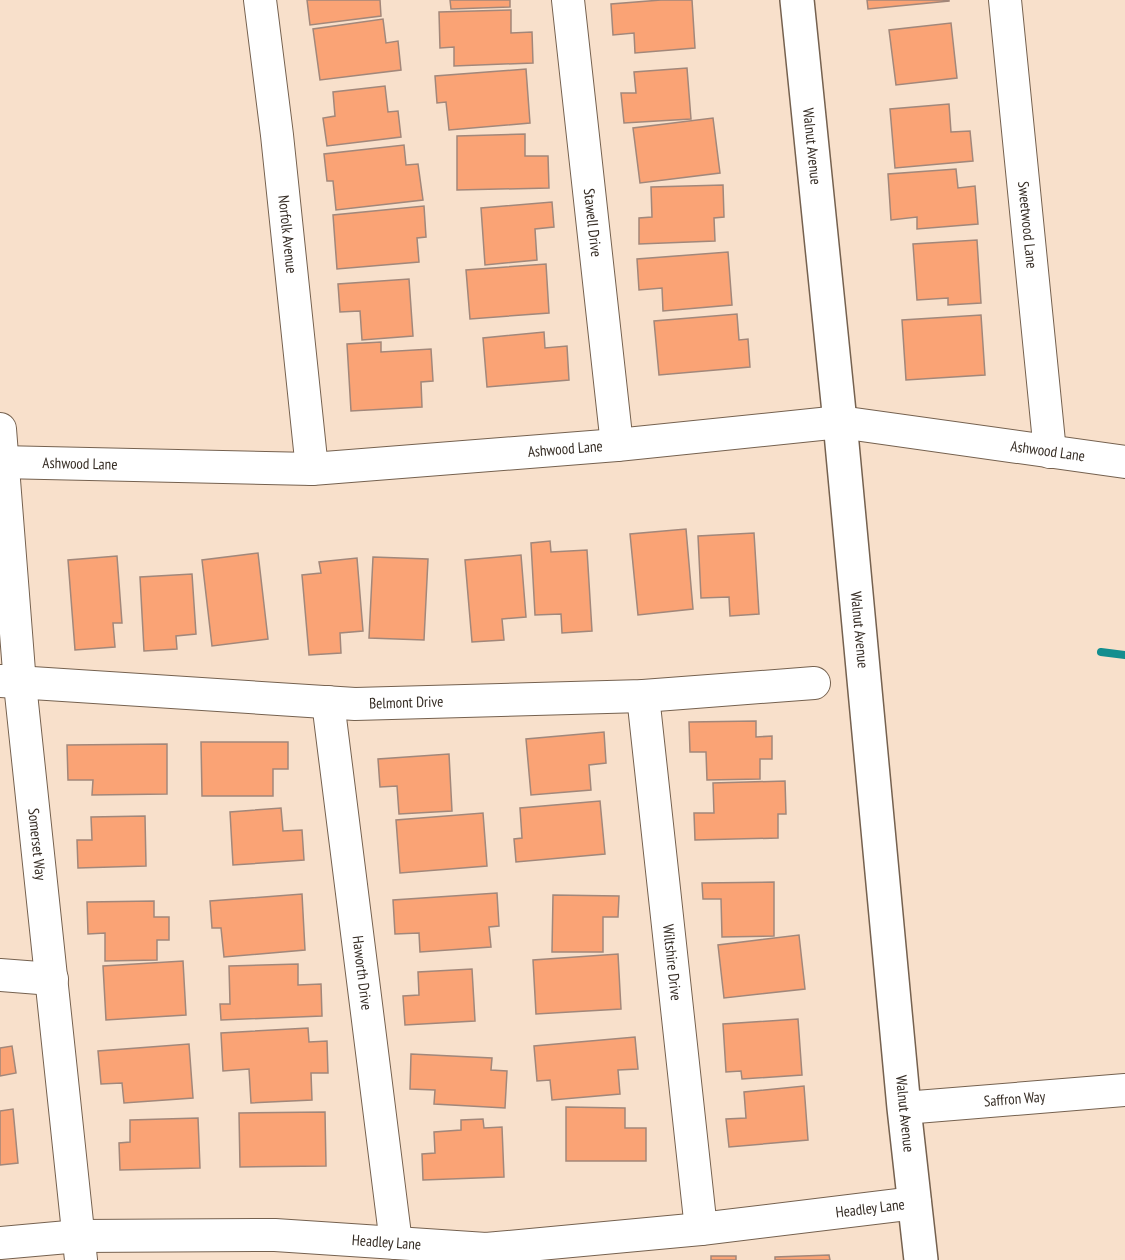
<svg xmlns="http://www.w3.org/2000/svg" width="1125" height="1260" viewBox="0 0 1125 1260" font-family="'PT Sans Narrow',sans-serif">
<rect width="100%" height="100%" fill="#f8e0cb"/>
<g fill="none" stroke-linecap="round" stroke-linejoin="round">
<polyline stroke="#138e8f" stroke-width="8" points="1101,652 1125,655"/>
</g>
<g fill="#faa375" stroke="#a2877a" stroke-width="1.5">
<polygon points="307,0 380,0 381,16 310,25"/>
<polygon points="450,0 510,0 510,7 451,9"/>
<polygon points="661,0 692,0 695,48 635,53 634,33 613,35 611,4"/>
<polygon points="867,0 949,0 949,1 868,9"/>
<polygon points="511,10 511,33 532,32 533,63 454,66 454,47 440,48 439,12"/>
<polygon points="383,19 386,43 398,41 401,70 320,80 313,29"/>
<polygon points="951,23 957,78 896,85 889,30"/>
<polygon points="687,68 691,119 624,123 621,93 636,93 634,72"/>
<polygon points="526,69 530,123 449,130 446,102 437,103 435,76"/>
<polygon points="385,86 388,112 398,111 401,137 327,146 323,118 335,116 333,92"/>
<polygon points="949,104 951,132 970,131 973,161 895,168 890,109"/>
<polygon points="713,118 720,173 640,183 633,128"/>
<polygon points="525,134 525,156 548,156 549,188 457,190 457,136"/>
<polygon points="404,145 406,165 418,164 423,200 336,210 333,181 327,181 324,154"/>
<polygon points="956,169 958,188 975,186 978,224 917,229 917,217 891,220 888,174"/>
<polygon points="723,185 724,217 714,218 715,241 639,244 639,218 652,217 651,187"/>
<polygon points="552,202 554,227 535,229 537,260 485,265 481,208"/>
<polygon points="424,206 426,237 417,238 419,262 337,269 333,215"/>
<polygon points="977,240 981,303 948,305 948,298 917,300 913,244"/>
<polygon points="728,252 732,305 663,311 662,288 639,290 637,259"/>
<polygon points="546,264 549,313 470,319 466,270"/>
<polygon points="409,279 413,336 362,340 360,311 340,312 338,284"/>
<polygon points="737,314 739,340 748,339 750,367 659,375 654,321"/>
<polygon points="981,315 985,375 906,380 902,320"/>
<polygon points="544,332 545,348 567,346 569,380 487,387 483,338"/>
<polygon points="381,342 381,352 431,349 433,381 421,382 422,407 351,411 347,344"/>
<polygon points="686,529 693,609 638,615 630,534"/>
<polygon points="754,533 759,614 730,616 729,597 701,598 698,536"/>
<polygon points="550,541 551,552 587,550 592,631 562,633 561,614 535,615 531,543"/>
<polygon points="258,553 268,639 212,646 202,560"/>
<polygon points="521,555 526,617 502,619 504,640 472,642 465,560"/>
<polygon points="117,556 122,623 113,623 115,647 75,650 68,560"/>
<polygon points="373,557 428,559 424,640 369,638"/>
<polygon points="357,558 363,631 340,633 341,653 309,655 302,575 321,573 319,562"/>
<polygon points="192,574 196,634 176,636 177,649 144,651 140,577"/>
<polygon points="756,721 756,737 772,736 772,759 760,759 760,779 707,780 706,752 690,752 689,722"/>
<polygon points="604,732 606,763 589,765 591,790 531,795 526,739"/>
<polygon points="201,742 288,742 288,769 273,769 273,796 202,796"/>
<polygon points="167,744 167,794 92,795 93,780 68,780 67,745"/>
<polygon points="449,754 452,811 399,814 397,786 380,787 378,759"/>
<polygon points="785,781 786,814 778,814 778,838 695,840 694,813 714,813 713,783"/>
<polygon points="600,801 605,854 516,862 514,839 522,838 520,808"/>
<polygon points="281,808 283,831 302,830 304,860 233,865 230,812"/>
<polygon points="483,813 487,866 400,873 396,820"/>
<polygon points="145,816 146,866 78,868 77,840 92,840 91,817"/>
<polygon points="774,882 774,936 722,937 721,899 703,899 702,883"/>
<polygon points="497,893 499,926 489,927 491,947 420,952 419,933 395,934 393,900"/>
<polygon points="302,894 305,950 224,957 221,928 212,928 210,901"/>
<polygon points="553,895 619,896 618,917 603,917 603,952 552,952"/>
<polygon points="154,901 154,917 169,917 169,940 157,940 157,960 105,961 105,933 88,934 87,902"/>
<polygon points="799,935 805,989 724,998 718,945"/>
<polygon points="618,954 621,1009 536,1014 533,960"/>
<polygon points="183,961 186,1015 106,1020 103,966"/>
<polygon points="298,964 298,985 321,984 322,1016 221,1020 220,1004 230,1004 229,966"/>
<polygon points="472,969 475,1021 405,1025 403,996 419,995 418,972"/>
<polygon points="798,1019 802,1075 742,1079 741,1071 726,1072 723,1024"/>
<polygon points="308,1028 309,1042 327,1041 328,1073 311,1073 312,1100 251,1103 249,1069 223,1071 221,1033"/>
<polygon points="635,1037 638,1069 618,1070 620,1094 552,1100 550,1080 537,1081 534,1046"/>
<polygon points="189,1044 193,1098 124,1103 122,1083 101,1084 98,1051"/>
<polygon points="12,1046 16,1073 0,1076 0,1048"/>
<polygon points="411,1054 492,1058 491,1070 507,1071 505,1108 434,1104 435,1090 410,1089"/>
<polygon points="804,1086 808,1140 729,1147 726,1119 746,1118 744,1092"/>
<polygon points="566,1107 625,1108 625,1128 646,1128 646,1161 566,1161"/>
<polygon points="13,1109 18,1163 0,1165 0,1111"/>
<polygon points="325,1112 326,1166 240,1167 239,1113"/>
<polygon points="198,1118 200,1168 120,1170 119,1143 130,1142 130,1120"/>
<polygon points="483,1119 484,1128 502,1127 504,1177 423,1180 422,1154 435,1153 434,1132 461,1130 461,1120"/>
<polygon points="829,1255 830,1260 775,1260 775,1257"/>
<rect x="711" y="1256" width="25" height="4"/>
</g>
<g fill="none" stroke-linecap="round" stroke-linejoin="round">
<g stroke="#75614f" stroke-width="34">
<g id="minor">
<path id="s1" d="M260,0L277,135L312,469"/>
<path id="s2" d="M568,0L617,445"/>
<path id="s3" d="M1005,0L1050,452"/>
<path id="s4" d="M0,429L20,684L81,1260"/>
<path id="s5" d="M0,462L312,469L617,445L840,422L1125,462"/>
<path id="s6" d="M1,681L355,704L643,696L814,683"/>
<path id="s7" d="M643,696L701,1229"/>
<path id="s8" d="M328,702L396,1243"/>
<polyline points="0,975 52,979"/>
<path id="s9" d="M904,1108L1125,1090"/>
<path id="s10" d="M0,1243L79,1236L275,1235L486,1249L701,1229L915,1203"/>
</g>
</g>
<g stroke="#75614f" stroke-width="36">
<g id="tertiary">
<path id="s11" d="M797,0L840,422L904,1108L921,1260"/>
</g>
</g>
<use href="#minor" stroke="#fff" stroke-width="32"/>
<use href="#tertiary" stroke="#fff" stroke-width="33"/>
</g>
<g text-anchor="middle" stroke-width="4.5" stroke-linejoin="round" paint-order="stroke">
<g font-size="15" fill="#362d25" stroke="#feefe2">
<text dy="5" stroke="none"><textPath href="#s11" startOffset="147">Walnut Avenue</textPath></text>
<text dy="5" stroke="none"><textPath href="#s2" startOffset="224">Stawell Drive</textPath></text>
<text dy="5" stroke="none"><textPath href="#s3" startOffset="226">Sweetwood Lane</textPath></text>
<text dy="5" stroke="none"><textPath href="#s1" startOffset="236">Norfolk Avenue</textPath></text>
<text dy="5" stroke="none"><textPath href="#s5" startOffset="566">Ashwood Lane</textPath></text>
<text dy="5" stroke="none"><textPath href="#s5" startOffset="1052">Ashwood Lane</textPath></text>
<text dy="5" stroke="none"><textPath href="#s5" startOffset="80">Ashwood Lane</textPath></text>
<text dy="5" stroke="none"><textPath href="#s11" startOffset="633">Walnut Avenue</textPath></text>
<text dy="5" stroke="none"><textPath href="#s6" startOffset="406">Belmont Drive</textPath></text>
<text dy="5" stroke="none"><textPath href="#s4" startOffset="417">Somerset Way</textPath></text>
<text dy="5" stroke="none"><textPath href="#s7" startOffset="268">Wiltshire Drive</textPath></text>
<text dy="5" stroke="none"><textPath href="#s8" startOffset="273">Haworth Drive</textPath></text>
<text dy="5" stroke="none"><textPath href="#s9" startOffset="111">Saffron Way</textPath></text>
<text dy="5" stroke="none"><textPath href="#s11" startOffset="1119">Walnut Avenue</textPath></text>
<text dy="5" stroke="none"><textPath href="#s10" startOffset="873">Headley Lane</textPath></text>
<text dy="5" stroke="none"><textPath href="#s10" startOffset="387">Headley Lane</textPath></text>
</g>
</g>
</svg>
